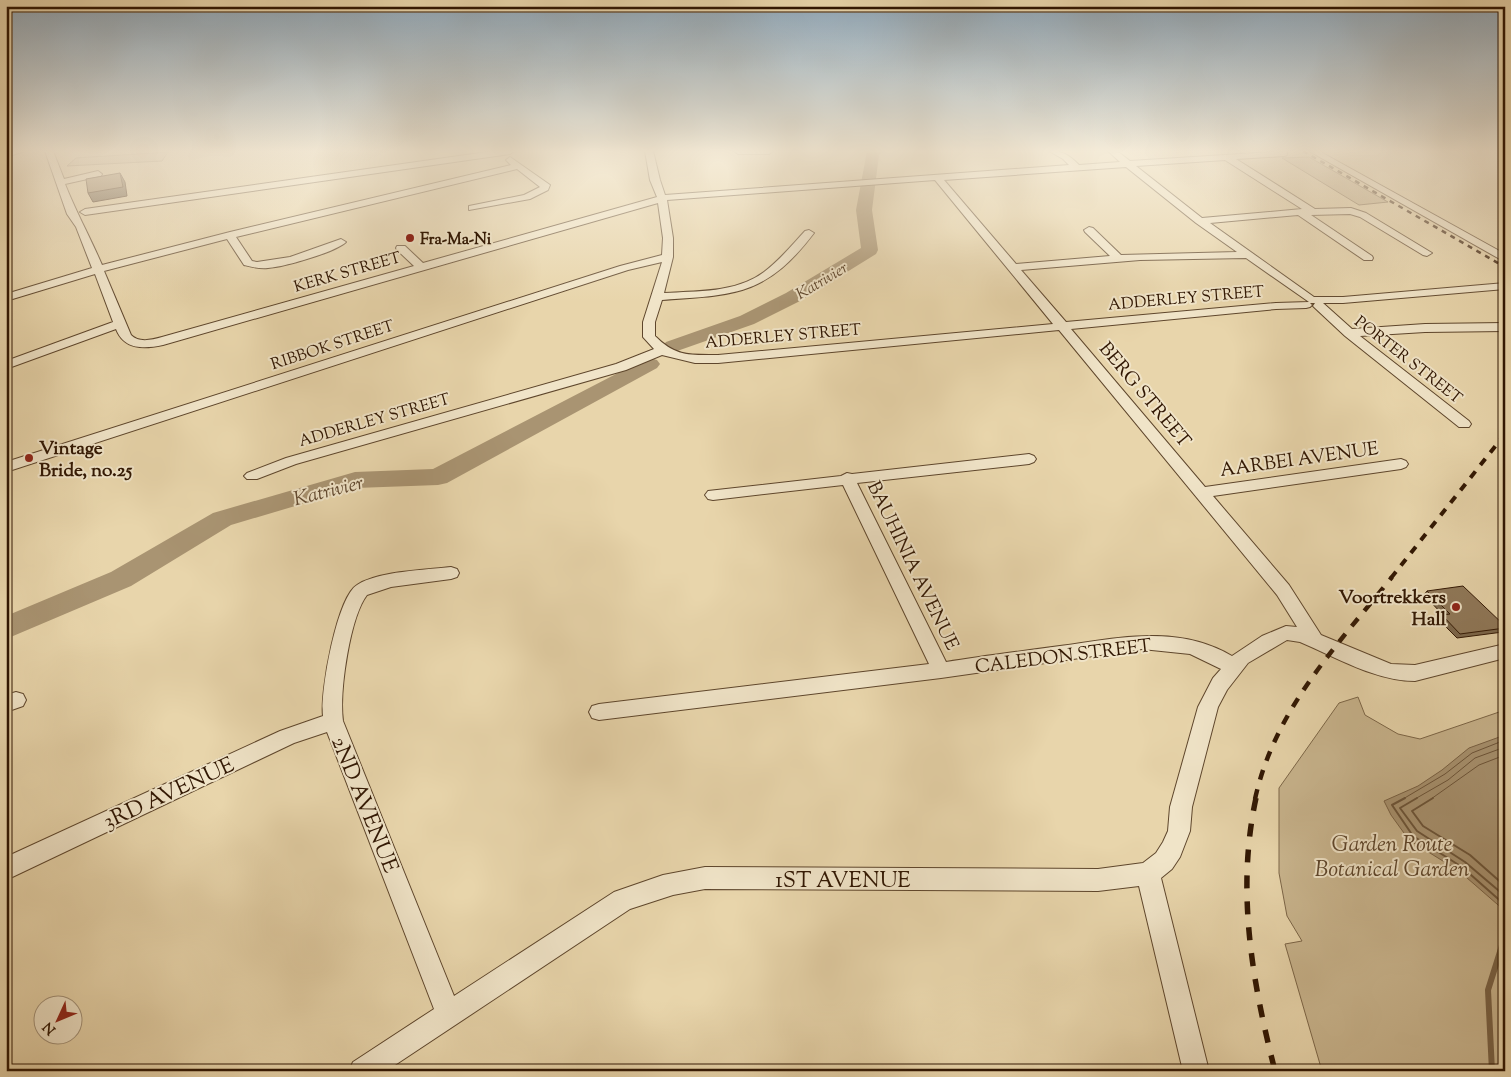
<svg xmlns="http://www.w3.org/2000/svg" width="1511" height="1077" viewBox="0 0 1511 1077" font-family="'Sorts Mill Goudy',serif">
<rect width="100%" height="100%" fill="#e8d5ab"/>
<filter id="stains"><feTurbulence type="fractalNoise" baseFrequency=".004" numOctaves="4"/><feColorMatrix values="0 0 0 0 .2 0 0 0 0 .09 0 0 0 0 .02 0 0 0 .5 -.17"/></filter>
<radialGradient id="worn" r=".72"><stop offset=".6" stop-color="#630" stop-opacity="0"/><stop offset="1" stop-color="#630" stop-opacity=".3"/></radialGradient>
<g fill="#c9b58e" stroke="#7c6648">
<polygon points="168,152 162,161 67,166 76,158"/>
<polygon points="1309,157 1388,202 1359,205 1282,158"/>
<polygon points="1358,697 1365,715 1398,734 1420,739 1505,710 1505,1071 1322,1071 1285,944 1302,941 1287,916 1279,873 1279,788 1339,703"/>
</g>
<polygon fill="#a99472" stroke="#796245" points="1505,735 1505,911 1459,871 1409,840 1391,815 1384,801 1418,786 1442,770 1469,748"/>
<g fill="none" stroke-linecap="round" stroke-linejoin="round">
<g stroke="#6c553a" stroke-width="1">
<polyline points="1403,799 1445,774 1472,753 1505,740"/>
<polyline points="1415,799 1448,780 1475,758 1505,747"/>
<polyline points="1431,799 1479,765 1505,755"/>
</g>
<g stroke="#6c553a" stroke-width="2">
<polyline points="1405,798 1392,805 1413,836 1462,867 1505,905"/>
<polyline points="1417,798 1400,808 1417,831 1465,862 1505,896"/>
<polyline points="1433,798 1412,811 1423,826 1470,855 1505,886"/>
</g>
<polyline stroke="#796245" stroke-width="6" points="1492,1071 1488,990 1505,936"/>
<g fill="#a99472" fill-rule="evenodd">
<polygon points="867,151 884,151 879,155 872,210 878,250 876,254 800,301 754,324 680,350 673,352 666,350 663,346 666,342 740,316 786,293 861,248 856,210"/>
<polygon points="650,358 657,360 660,364 657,368 447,483 438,485 356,488 231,525 131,586 6,639 6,616 111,572 213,513 355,472 433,469 643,360"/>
</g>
<g stroke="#5e462c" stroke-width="2">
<g id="minor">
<polygon points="6,151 25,151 6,157"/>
<path d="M45,151H53L64,179L98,171L102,174L101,176L65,184C76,212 90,237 102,265L230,232L511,165L506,160L510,157L550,185L548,190L530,199L469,210V206L524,195L540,187L517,169L236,237L252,261L257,262L290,257L341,239L346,242C336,252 284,267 268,268C259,269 252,267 244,265L227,239L104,271L131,335C139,343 151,340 162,337L414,266L397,250L396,248L397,246H405L423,263L657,197L650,180L645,151H653L660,180L665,195L1069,165L1063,159L1049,151C1063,151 1069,155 1079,165L1120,162L1108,151H1117L1130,161L1287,151V155L1284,156L1236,159L1315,209L1351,208L1366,213L1432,253L1427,256L1423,255L1360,217L1350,214L1311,215L1372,256L1373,258L1372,260H1364L1298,215L1210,223L1314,297H1343L1505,283V289L1343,303H1323L1352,329L1425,324L1505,323V331L1425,332L1360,336L1469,421L1471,424L1469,427H1459L1345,336L1315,308L1313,306L1315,303H1310L1312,305L1310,307L1306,308L1276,309L1071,329L1205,487L1401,459L1406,461L1408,464L1406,467L1401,469L1213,496L1289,585L1321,635L1391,664L1415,665L1505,644V658L1415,681C1375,681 1336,657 1300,642L1287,640L1248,663L1227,690L1218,707L1192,807L1190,831L1180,857L1172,869L1161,878L1209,1071H1183L1139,886L1098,891L705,889L673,895L630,909L386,1071H349L353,1062L434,1009L327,732L294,743L6,880V857L280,731L323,716C320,692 337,597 357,585C378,571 426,570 451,567L457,569L459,573L457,577L451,579L391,587L367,595C350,617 339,692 343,721L454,996L614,892L663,875L705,867L1098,869L1143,863L1156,853L1163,842L1168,831L1170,807L1198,707L1213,678L1221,669L1190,654L1142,649L941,678L599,720L592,718L589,712L592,706L599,704L929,664L843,485L713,500L708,499L705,495L708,491L841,476L847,473L852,474L1029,454L1034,456L1036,459L1034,462L1029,464L857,483L946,662C984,656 1022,651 1060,646C1118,638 1178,624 1232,656L1262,636L1286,626L1297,627L1277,595L1059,330L718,363H695L662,355L626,370L296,464L257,479H247L244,476L247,473L286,458L616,364L654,349L643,337V322L662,262L628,270L6,472V462L620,266L662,255L663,238L658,203L163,345C144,349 124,350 116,329L6,369V361L113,322L95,274L6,301V294L92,268L76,227L67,214ZM1225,160L1302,209L1202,218L1136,166ZM1126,167L1196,223L1237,252L1121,255L1093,228L1089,227L1084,230L1085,232L1110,256L1016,264L944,180ZM935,180L1053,324L718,355C690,355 676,357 655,336V322L662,300C735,295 766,296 814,233L809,230L805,231C792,245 780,260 764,272C736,293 697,291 664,293L673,257V238L667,200ZM1246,258L1309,302L1276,303L1066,322L1021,270L1140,260Z"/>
<polygon points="494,151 514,151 510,154 85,215 80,212 85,209"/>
<polygon points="734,151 773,151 769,154 738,154"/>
<polygon points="1309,151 1319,151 1505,254 1505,262"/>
<polygon points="16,692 23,694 26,700 23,706 6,712 6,695"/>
</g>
</g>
<use href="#minor" fill="#f0e4c8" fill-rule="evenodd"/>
<polyline stroke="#301602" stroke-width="2.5" stroke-dasharray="5 5" stroke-linecap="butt" points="1303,151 1505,267"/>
<polyline stroke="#301602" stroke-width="4" stroke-dasharray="8 8" stroke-linecap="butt" points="1391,578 1505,434"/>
<path stroke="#301602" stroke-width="4.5" stroke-dasharray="10 10" stroke-linecap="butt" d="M1255,799C1275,709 1336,647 1392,577"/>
<path stroke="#301602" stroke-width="5.5" stroke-dasharray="13 13" stroke-linecap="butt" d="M1256,798C1236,890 1252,981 1275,1071"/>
</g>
<polygon fill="#7c684d" stroke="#301602" points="1427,591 1505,626 1505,630 1503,632 1457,638 1438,619 1442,615 1443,615 1424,595"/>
<polygon fill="#65553f" stroke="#301602" points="120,173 125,182 127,196 93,202 88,193"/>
<g fill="#90795a" stroke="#301602">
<polygon points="120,173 123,187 88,193 86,179"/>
<polygon points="1463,586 1505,626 1505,628 1460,634 1442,615 1450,614 1427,591"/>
</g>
<linearGradient id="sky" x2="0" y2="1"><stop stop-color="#8fa7b9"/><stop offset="0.5" stop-color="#f5ecd9"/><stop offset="1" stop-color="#f5ecd9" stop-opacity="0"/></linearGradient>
<rect width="1511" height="302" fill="url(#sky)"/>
<g fill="#8f2418" stroke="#f0e4c8" stroke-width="2">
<circle cx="410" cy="238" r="5"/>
<circle cx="29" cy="458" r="5"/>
<circle cx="1456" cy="607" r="5"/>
</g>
<g text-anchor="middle" stroke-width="4" stroke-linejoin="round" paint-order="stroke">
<g font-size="16" font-weight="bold" fill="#301602" stroke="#f0e4c8" text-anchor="start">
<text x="420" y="244">Fra-Ma-Ni</text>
</g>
<g font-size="16" fill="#301602" stroke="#f0e4c8">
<text transform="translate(347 271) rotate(-16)" y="6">KERK STREET</text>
<text transform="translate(1186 297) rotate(-5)" y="6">ADDERLEY STREET</text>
<text transform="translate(783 335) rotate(-5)" y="6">ADDERLEY STREET</text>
<text transform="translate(332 344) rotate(-18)" y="6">RIBBOK STREET</text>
<text transform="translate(1409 359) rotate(38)" y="6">PORTER STREET</text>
<text transform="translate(374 419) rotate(-16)" y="6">ADDERLEY STREET</text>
</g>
<g font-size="16" font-style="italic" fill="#60482f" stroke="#f0e4c8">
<text transform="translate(821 280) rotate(-31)" y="6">Katrivier</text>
</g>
<g font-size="19" fill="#301602" stroke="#f0e4c8">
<text transform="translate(1146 394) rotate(50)" y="7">BERG STREET</text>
<text transform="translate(1299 458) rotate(-8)" y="7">AARBEI AVENUE</text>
<text transform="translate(914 565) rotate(64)" y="7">BAUHINIA AVENUE</text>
<text transform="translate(1063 655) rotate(-7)" y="7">CALEDON STREET</text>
</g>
<g font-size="19" font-weight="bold" fill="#301602" stroke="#f0e4c8" text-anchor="start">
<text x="39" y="454">Vintage<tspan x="39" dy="22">Bride, no.25</tspan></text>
<text x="1446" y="603" text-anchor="end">Voortrekkers<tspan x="1446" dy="22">Hall</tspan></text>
</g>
<g font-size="20" font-style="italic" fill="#60482f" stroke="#f0e4c8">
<text transform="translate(328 490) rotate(-14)" y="7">Katrivier</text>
</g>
<g font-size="22" fill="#301602" stroke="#f0e4c8">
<text transform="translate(168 792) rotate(-25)" y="8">3RD AVENUE</text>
<text transform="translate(366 804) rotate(68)" y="8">2ND AVENUE</text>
<text x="843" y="887">1ST AVENUE</text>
</g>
<g font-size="22" font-style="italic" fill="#5e462c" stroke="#f0e4c8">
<text x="1392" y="851">Garden Route<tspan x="1392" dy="25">Botanical Garden</tspan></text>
</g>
</g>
<rect width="1511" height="1077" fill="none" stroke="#e8d5ab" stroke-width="25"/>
<rect x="8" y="8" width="1496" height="1062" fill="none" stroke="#301602" stroke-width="2.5"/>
<rect x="12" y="12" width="1486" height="1052" fill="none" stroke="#301602"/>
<g transform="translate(58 1020) rotate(226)"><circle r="24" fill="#f0e4c8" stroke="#a39279"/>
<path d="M0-4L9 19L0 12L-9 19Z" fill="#8f2418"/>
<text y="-8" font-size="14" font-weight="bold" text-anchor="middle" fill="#301602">N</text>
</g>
<rect width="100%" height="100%" filter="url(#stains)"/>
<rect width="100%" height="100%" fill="url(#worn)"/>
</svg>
